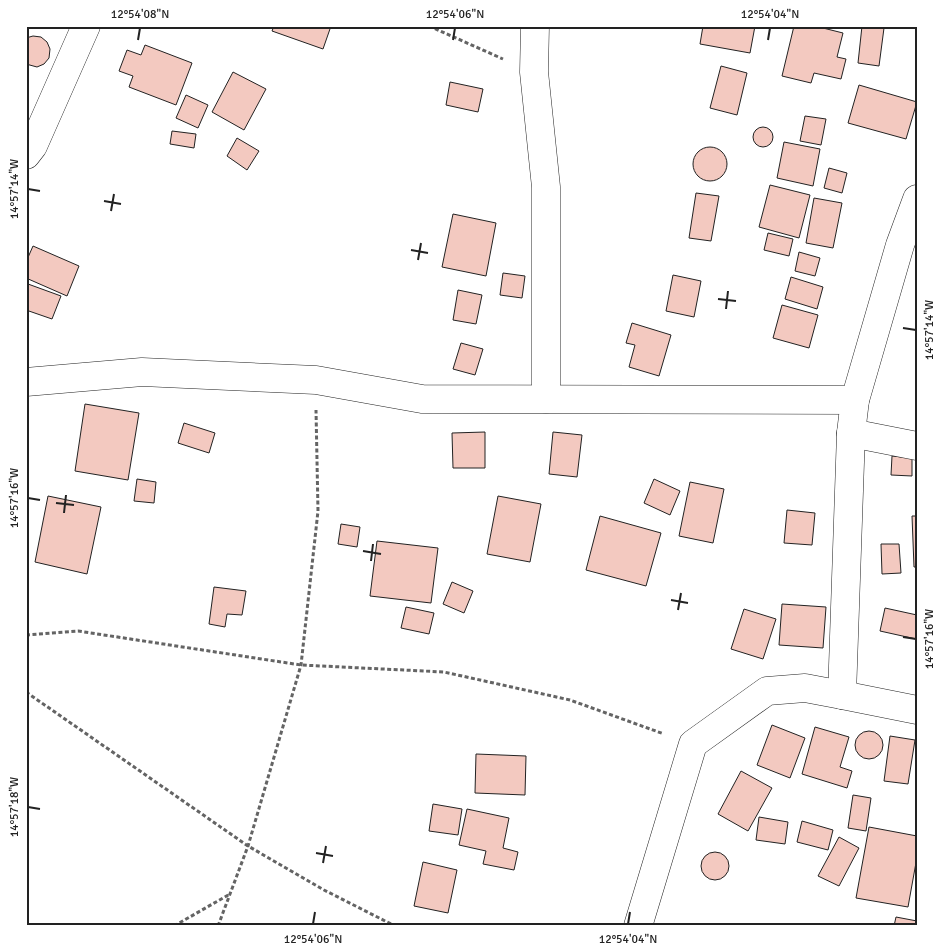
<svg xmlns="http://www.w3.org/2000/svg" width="943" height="952" viewBox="0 0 943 952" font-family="Signika,sans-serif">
<rect width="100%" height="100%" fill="#fff"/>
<g fill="#f3c9c0" stroke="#222">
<polygon points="274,26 331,26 323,49 272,31"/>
<polygon points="703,26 755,26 750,53 700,44"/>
<polygon points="794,26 815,26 843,33 837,57 846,59 841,79 814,73 811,83 782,76"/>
<polygon points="862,26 884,28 879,66 858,63"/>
<polygon points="33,36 41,37 47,42 50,49 49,58 44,64 37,67 26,64 26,38"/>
<polygon points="145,45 192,63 176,105 129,87 133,76 119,71 127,50 141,55"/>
<polygon points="721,66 747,73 737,115 710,108"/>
<polygon points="233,72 266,89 244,130 212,112"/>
<polygon points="450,82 483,89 478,112 446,105"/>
<polygon points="859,85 917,102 906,139 848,123"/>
<polygon points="186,95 208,105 198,128 176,118"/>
<polygon points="805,116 826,119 821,145 800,141"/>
<circle cx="763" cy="137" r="10"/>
<polygon points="172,131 196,134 194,148 170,144"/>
<polygon points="237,138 259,151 247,170 227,156"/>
<polygon points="784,142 820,149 813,186 777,178"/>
<circle cx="710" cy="164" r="17"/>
<polygon points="829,168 847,173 842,193 824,188"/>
<polygon points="770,185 810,195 799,238 759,227"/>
<polygon points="696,193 719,196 711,241 689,238"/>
<polygon points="814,198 842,203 833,248 806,243"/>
<polygon points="453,214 496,223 486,276 442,267"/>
<polygon points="768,233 793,239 789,256 764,250"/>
<polygon points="33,246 79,266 67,296 26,278 26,262"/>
<polygon points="799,252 820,258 815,276 795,271"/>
<polygon points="503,273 525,276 522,298 500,295"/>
<polygon points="673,275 701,281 694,317 666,311"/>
<polygon points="791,277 823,287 817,309 785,299"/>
<polygon points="28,284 61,296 52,319 26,310"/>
<polygon points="458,290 482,295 476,324 453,320"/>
<polygon points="782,305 818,315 809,348 773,338"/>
<polygon points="632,323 671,335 659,376 629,367 635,345 626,343"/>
<polygon points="461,343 483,349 475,375 453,369"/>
<polygon points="85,404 139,413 128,480 75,471"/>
<polygon points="184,423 215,433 209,453 178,443"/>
<polygon points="485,432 485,468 453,468 452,433"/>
<polygon points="553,432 582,435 577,477 549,474"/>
<polygon points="892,456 912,458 912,476 891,475"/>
<polygon points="137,479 156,482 154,503 134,501"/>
<polygon points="654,479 680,491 670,515 644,503"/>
<polygon points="690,482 724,489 713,543 679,536"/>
<polygon points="48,496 101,507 87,574 35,562"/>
<polygon points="498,496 541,504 530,562 487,554"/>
<polygon points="787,510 815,513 812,545 784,543"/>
<polygon points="600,516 661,533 646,586 586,570"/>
<polygon points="912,516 917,516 917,567 914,567"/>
<polygon points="341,524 360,527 357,547 338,544"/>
<polygon points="377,541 438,548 431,603 370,596"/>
<polygon points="881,544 899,544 901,573 882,574"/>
<polygon points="452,582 473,591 464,613 443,604"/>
<polygon points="214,587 246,591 242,615 227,614 225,627 209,624"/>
<polygon points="782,604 826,607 823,648 779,645"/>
<polygon points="406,607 434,613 429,634 401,628"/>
<polygon points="885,608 917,615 916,639 880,631"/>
<polygon points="744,609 776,619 763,659 731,649"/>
<polygon points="772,725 805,738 790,778 757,765"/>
<polygon points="815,727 849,737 840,767 852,771 847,788 802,774"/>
<circle cx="869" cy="745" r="14"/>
<polygon points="890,736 915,740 908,784 884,781"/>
<polygon points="476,754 526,756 525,795 475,793"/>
<polygon points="741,771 772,788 748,831 718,814"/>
<polygon points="853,795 871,798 866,831 848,828"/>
<polygon points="433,804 462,809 458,835 429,831"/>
<polygon points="467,809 509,818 503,848 518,852 514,870 483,864 486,851 459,845"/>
<polygon points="759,817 788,822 785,844 756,840"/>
<polygon points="802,821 833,830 828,850 797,842"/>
<polygon points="869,827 917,836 917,857 908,907 856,898"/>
<polygon points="839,837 859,848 839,886 818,876"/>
<circle cx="715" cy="866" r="14"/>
<polygon points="423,862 457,870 448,913 414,906"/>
<polygon points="896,917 917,921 917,926 894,926"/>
</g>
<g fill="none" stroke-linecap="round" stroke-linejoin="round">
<g stroke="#222" stroke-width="29">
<g id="street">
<polyline points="535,26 534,72 546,187 546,399"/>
<polyline points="26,155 33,146 86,26"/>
<polyline points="26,382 142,372 316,380 422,399 855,400"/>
<polyline points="851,433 917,446"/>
<polyline points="842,695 917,710"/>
<polyline points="638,926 693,744 767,691 805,688 842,695 851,433 855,400 900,245 917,199"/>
</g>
</g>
<g stroke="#646464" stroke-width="3" stroke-dasharray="4 2.5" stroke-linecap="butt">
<polyline points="429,26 503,59"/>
<polyline points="26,635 78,631 301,665 444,672 570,700 664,734"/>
<polyline points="26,692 248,846 324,890 395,926"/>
<polyline points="174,926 230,894"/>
<polyline points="218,926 248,846 301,665 318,511 316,410"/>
</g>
<use href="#street" stroke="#fff" stroke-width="28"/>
</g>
<path fill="none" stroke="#222" stroke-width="2" d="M138,40L140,28M453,40L455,28M768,40L770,28M28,189L40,191M104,201L121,204M111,211L114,194M411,250L428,253M418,260L421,243M718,299L736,301M726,309L728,291M903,328L916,330M28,498L40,500M56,503L74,505M64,513L66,495M363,551L381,554M371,561L373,544M671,600L688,603M678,610L681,593M903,637L916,639M28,807L40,809M316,853L333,856M323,863L326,846M313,924L315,912M628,924L630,912"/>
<rect width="943" height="952" fill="none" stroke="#ffffff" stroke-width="55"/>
<rect x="28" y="28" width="888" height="896" fill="none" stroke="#222" stroke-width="2"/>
<g font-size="12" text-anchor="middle" fill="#222">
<text x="140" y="18">12°54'08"N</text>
<text x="455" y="18">12°54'06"N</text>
<text x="770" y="18">12°54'04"N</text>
<text transform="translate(14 189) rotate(-90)" y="4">14°57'14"W</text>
<text transform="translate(929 330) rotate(-90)" y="4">14°57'14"W</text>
<text transform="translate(14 498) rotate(-90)" y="4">14°57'16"W</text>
<text transform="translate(929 639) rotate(-90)" y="4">14°57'16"W</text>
<text transform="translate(14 807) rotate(-90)" y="4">14°57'18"W</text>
<text x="313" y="943">12°54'06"N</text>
<text x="628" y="943">12°54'04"N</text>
</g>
</svg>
